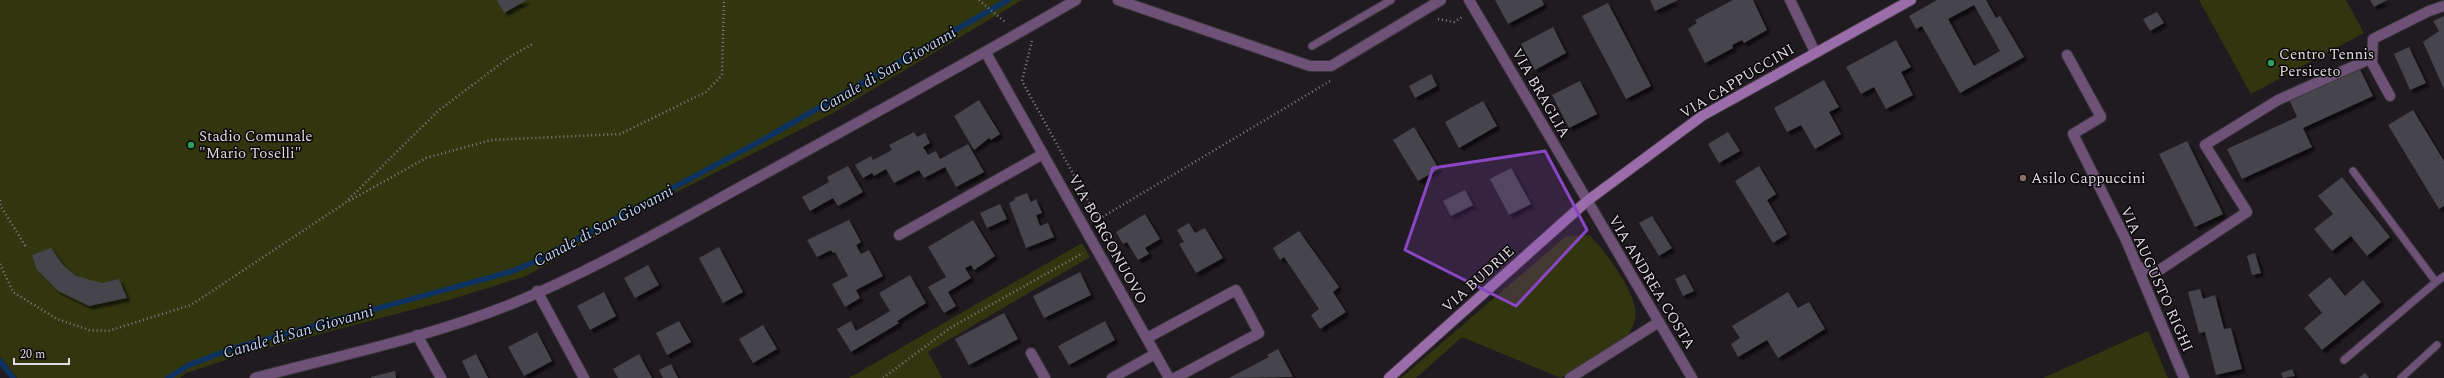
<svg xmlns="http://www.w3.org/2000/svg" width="2444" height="378" viewBox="0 0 2444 378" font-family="Spectral,serif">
<defs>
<filter id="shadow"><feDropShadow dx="3.5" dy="3.5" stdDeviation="1" flood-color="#0009"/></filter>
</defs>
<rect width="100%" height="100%" fill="#201b20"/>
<g fill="#32360e">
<polygon points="0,0 1022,0 833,113 651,205 526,276 449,300 241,355 186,373 180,378 17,378 0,356"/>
<polygon points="2199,0 2346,0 2364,33 2251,94"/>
<path d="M1589,235C1604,248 1631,288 1635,307C1637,318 1633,328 1627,336L1561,378L1462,337L1416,378H1401L1566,236Z"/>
<polygon points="1082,243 1090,257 928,352 942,378 849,378"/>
<polygon points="2148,331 2168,378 2043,378"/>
</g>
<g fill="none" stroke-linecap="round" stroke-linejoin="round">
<g stroke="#0d3261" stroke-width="5.5">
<polyline points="0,361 13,378"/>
<polyline points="168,378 189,365 234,348 513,271 534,262 759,142 1008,0"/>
</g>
</g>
<g fill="#45444b" fill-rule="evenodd" filter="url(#shadow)">
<polygon points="497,0 527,0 504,13"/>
<polygon points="1495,0 1542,0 1544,5 1508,24"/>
<polygon points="1650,0 1678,0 1655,11"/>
<polygon points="1733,0 1753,0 1767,30 1744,43 1742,40 1732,45 1733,48 1705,63 1688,29 1697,23 1695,20"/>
<path d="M1937,0H1986L1996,18L2000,16L2024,57L1960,93L1922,26L1916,29L1909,16ZM1974,5L2000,51L1974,66L1948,19Z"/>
<polygon points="2370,0 2387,0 2374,7"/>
<polygon points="1608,3 1651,86 1626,99 1582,16"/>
<polygon points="2157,12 2164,23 2150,31 2143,19"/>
<polygon points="2444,16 2444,89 2423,42 2439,31 2433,21"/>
<polygon points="1553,27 1566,53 1535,70 1521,44"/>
<polygon points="1896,40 1911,67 1901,72 1913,95 1886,109 1874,87 1861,94 1846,67"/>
<polygon points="2409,47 2426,83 2410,90 2394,54"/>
<polygon points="2358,65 2373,96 2303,128 2312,147 2242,179 2227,149 2297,117 2288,97"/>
<polygon points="1431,74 1437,86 1415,98 1409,86"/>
<polygon points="1824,80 1839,107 1829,112 1841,134 1815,149 1801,125 1787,132 1774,108"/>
<polygon points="1580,81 1597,114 1569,128 1552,95"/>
<polygon points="979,100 1000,134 991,140 989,138 974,150 954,116"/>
<polygon points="1483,101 1497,126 1459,148 1445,122"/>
<polygon points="2413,110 2444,161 2444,206 2439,209 2388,125"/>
<polygon points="1414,127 1439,169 1418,181 1393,140"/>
<polygon points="914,132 917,137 925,133 930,143 923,147 928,155 936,151 940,159 968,144 984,172 956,187 945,167 924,178 919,170 894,183 886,169 874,176 872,173 863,178 855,165 871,156 873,160 892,150 889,145"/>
<polygon points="1728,132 1740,151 1719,163 1708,144"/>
<polygon points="2187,141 2223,214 2195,227 2159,154"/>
<polygon points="848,166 863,192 838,206 833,198 810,211 802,197 829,182 827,177"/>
<polygon points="1759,166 1776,194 1767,200 1787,234 1773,243 1735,181"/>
<polygon points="1511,168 1531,204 1509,215 1490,179"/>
<polygon points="2342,177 2390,237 2367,256 2351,236 2332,251 2314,229 2333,214 2318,196"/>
<polygon points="1465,190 1473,205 1451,216 1443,201"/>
<polygon points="1027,193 1031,202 1036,199 1042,213 1036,215 1040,226 1048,223 1054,237 1026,248 1009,203 1015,200 1014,198"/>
<polygon points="1000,204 1007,219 987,228 980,213"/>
<polygon points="1145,214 1160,239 1145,248 1149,254 1138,260 1127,242 1123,244 1116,232"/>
<polygon points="1652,216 1672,248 1659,256 1639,223"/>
<polygon points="849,220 861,242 856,245 861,254 869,250 883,276 856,290 860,298 845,307 832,284 848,276 835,252 833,253 831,250 817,257 807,240"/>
<polygon points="973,220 995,256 974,270 971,265 965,268 971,278 948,292 956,306 944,313 928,287 946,277 928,247"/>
<polygon points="1189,223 1195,233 1205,228 1223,258 1196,273 1179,244 1184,242 1177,230"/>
<polygon points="1299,231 1339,287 1333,292 1346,312 1320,329 1311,315 1319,309 1284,257 1280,260 1273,248"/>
<polygon points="719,247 743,292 723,303 699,258"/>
<polygon points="51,248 63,265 76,276 102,283 119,279 127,298 89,306 58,291 37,270 32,255"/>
<polygon points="2255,253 2261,273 2252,275 2247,256"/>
<polygon points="648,265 659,285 635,298 624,278"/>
<polygon points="1080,272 1091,295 1044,318 1033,296"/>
<polygon points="1685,274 1694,291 1683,296 1675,279"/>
<polygon points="910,275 926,303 897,321 899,323 851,352 837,329 851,321 856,331 890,311 879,293"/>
<polygon points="2330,277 2345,296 2363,280 2381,302 2322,350 2304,328 2322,313 2308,295"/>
<polygon points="2200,289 2203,299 2215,295 2224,329 2231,328 2242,369 2216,375 2205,332 2199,333 2188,292"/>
<polygon points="604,292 616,316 590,330 577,306"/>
<polygon points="1788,292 1798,308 1809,302 1825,329 1778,358 1767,340 1738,357 1731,344 1740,338 1732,326"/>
<polygon points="1004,313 1018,339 969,365 955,339"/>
<polygon points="679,321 691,342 667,355 656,333"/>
<polygon points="1105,321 1115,340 1069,365 1058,346"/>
<polygon points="763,325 777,349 753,363 739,339"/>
<polygon points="537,332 552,361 524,376 508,347"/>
<polygon points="1278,349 1293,377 1229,378 1269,357 1267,355"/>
<polygon points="476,354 488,378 470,378 462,361"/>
<polygon points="639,354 652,378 618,378 613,369"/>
<polygon points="671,364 678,378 663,378 659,370"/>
<polygon points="2292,369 2295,376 2283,378 2281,373"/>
<polygon points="395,371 396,378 371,378 371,377"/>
<polygon points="2365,373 2369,378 2359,378"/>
</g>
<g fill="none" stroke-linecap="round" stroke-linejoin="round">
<g stroke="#3b363b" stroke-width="9">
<g id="service">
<polyline points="1312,46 1391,0"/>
<polyline points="2353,171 2436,282 2444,276"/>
<polyline points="2344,360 2436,282"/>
<polyline points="2401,378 2437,345"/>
</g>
</g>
<g stroke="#3b363b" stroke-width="12">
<polyline id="pedestrian" points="2067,55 2101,117 2073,134 2126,240"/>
</g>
<g stroke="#3b363b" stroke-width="12">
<g id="minor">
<polyline points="1118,0 1310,66 1331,66 1441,0"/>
<polyline points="1790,0 1815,52"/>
<polyline points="986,53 1169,378"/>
<polyline points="2390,96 2372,63 2373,39 2429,11 2444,6"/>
<polyline points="899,235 1043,154"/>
<polyline points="2126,240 2184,378"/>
<polyline points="2137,267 2158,271 2247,212 2205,145 2278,100 2372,58"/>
<polyline points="537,291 584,378"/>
<polyline points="417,335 441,378"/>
<polyline points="1147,338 1236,290 1259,333 1175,378"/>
<polyline points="1031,353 1045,378"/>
<path d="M255,378C338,356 429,337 509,305C595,270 676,222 757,178C864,119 971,61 1076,0"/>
<polyline points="1112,378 1155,354"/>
<polyline points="1570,378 1659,322"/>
</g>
</g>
<g stroke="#3b363b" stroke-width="12">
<polyline id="tertiary" points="1469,0 1692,378"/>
</g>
<g stroke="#3b363b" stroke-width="12">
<polyline id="secondary" points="1389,378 1587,201 1702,116 1911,0"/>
</g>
<g stroke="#837e82" stroke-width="2.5" stroke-dasharray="1 3" stroke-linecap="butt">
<polyline points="979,0 1006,23"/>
<polyline points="1438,19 1454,22 1464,16"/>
<polyline points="1032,41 1022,81 1119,257"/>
<polyline points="0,200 0,205 26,247"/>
<polyline points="349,201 426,158 491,140 620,134 706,92 722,75 724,0"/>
<polyline points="1099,219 1332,80"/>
<polyline points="0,264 13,292 57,319 89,330 108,331 191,305 345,203 438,111 511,56 533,44"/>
<polyline points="883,378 950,328 1083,253"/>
</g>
<use href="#service" stroke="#6d5177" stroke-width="7"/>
<use href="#pedestrian" stroke="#6d5177" stroke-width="10"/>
<use href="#minor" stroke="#6d5177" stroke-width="10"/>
<use href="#tertiary" stroke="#6d5177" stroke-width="10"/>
<use href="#secondary" stroke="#9a6daa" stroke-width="10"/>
</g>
<path fill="#8a46c4" fill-opacity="0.2" stroke="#8a46c4" stroke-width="3" stroke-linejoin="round" d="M1545,151L1587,230L1516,306L1405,250L1433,168Z"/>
<g fill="#2e9e5b" stroke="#090709" stroke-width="1.5">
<circle cx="2271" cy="63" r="4"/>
<circle cx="191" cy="145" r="4"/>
</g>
<circle fill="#8d6e63" stroke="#090709" stroke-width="1.5" cx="2023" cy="178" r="4"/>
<g text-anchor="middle" stroke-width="3" stroke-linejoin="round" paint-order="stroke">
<g font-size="15" fill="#dfdbde" stroke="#090709" text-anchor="start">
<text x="2279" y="59">Centro Tennis<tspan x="2279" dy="17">Persiceto</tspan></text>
<text x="199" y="141">Stadio Comunale<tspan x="199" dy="17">"Mario Toselli"</tspan></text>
<text x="2031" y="183">Asilo Cappuccini</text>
</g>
<g font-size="15" fill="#dfdbde" stroke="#090709">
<text transform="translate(1737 81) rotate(-31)" y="5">VIA CAPPUCCINI</text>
<text transform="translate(1541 93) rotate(60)" y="5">VIA BRAGLIA</text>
<text transform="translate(1108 239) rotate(61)" y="5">VIA BORGONUOVO</text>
<text transform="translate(1478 279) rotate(-42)" y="5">VIA BUDRIE</text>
<text transform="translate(2157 279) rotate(66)" y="5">VIA AUGUSTO RIGHI</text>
<text transform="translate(1652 282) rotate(59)" y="5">VIA ANDREA COSTA</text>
</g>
<g font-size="16" font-style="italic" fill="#bcd3f1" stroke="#090709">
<text transform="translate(887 69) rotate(-30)" y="6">Canale di San Giovanni</text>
<text transform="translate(603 225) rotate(-28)" y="6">Canale di San Giovanni</text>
<text transform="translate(298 331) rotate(-16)" y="6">Canale di San Giovanni</text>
</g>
</g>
<path d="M14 358v6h55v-6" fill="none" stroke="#dfdbde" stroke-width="2"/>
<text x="20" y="358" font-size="12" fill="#dfdbde" stroke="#090709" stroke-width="3" paint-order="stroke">20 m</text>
</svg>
